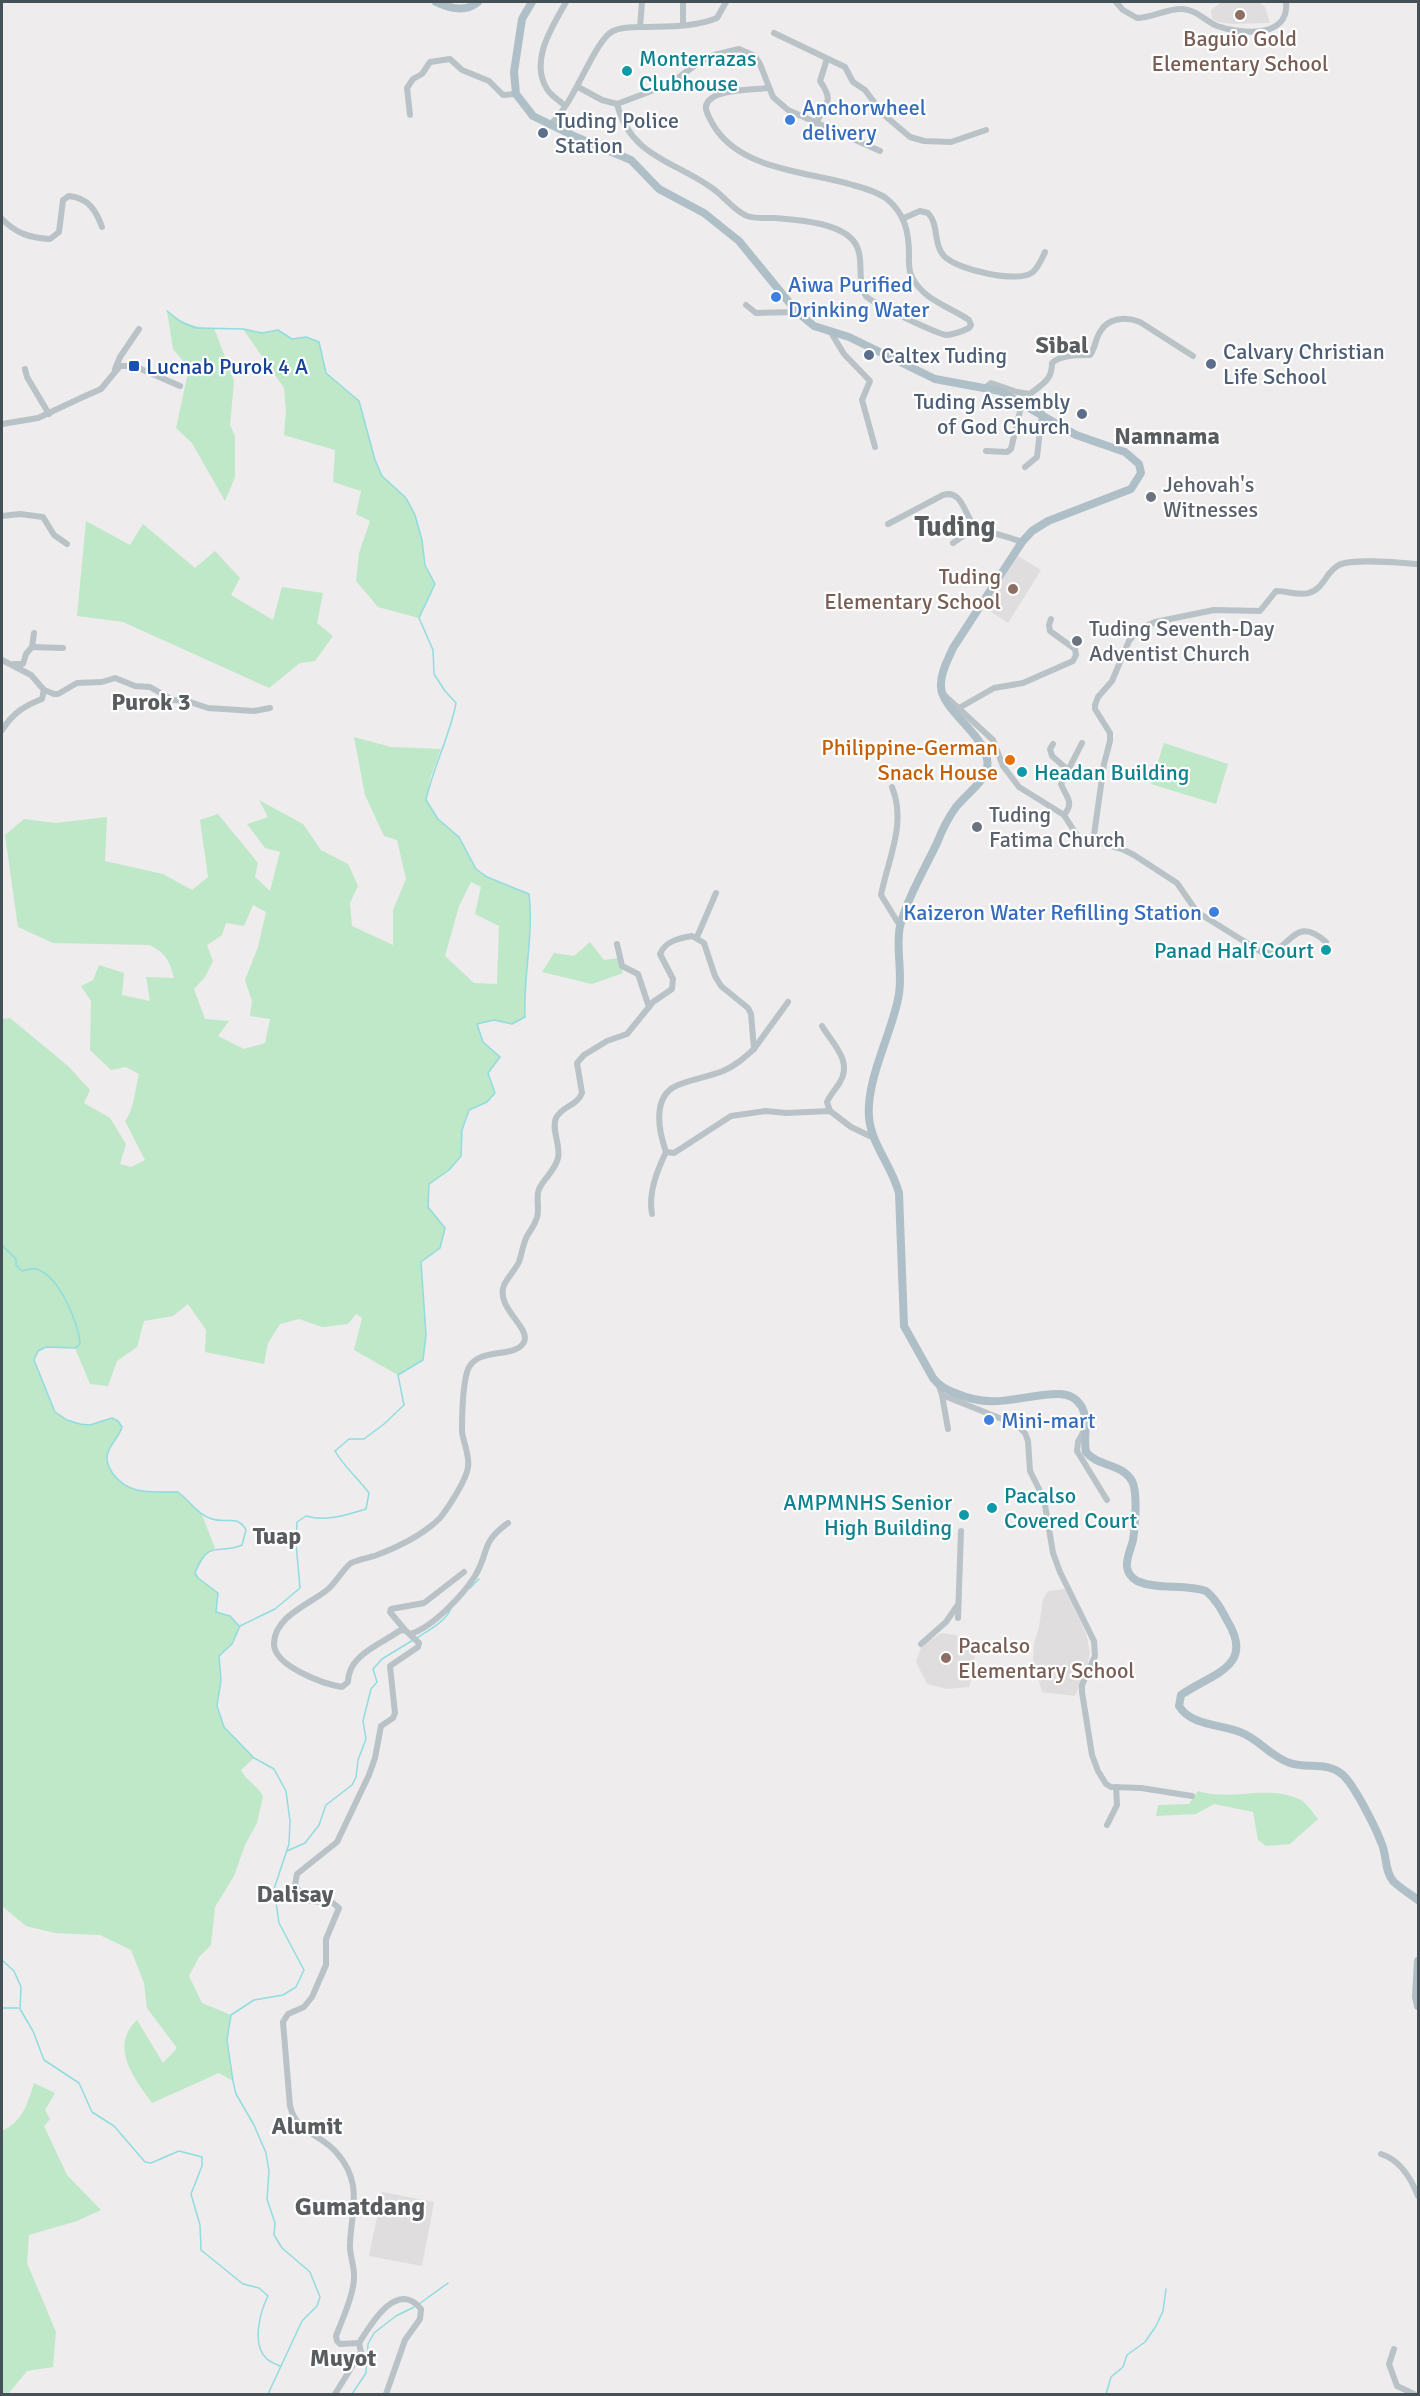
<svg xmlns="http://www.w3.org/2000/svg" width="1420" height="2396" viewBox="0 0 1420 2396" font-family="Signika,sans-serif">
<rect width="100%" height="100%" fill="#eeecec"/>
<g fill="#dfdddd">
<polygon points="1222,2 1259,2 1265,7 1270,23 1232,24 1219,22 1212,19 1211,10"/>
<polygon points="1018,556 1041,570 1008,623 985,608"/>
<polygon points="1066,1589 1086,1634 1090,1652 1087,1668 1075,1696 1042,1692 1033,1660 1034,1643 1039,1627 1043,1599 1048,1591"/>
<polygon points="942,1633 960,1636 975,1654 973,1673 969,1687 947,1689 927,1684 916,1662 922,1645"/>
<polygon points="382,2192 434,2202 422,2266 369,2256"/>
</g>
<g fill="#bee8c8" fill-rule="evenodd">
<path d="M167,311C183,323 194,328 214,328L234,381L230,425L235,436V477L225,501L192,443L176,428L189,368L173,349Z"/>
<polygon points="243,329 262,333 278,330 292,339 306,337 319,342 326,373 359,401 375,460 382,476 406,498 415,514 422,540 425,565 435,584 419,618 378,607 356,581 359,553 370,521 356,514 361,491 333,482 335,450 284,435 286,410 284,388"/>
<polygon points="86,521 130,545 143,524 195,568 215,551 240,578 231,595 273,620 282,587 323,593 317,623 333,636 315,661 300,663 269,688 123,622 77,616"/>
<path d="M354,737L391,747L441,749L431,776L426,800L438,819L459,837L476,869L487,877L529,894C534,935 523,976 525,1017L512,1024L494,1020L477,1024L483,1042L500,1057L488,1073L495,1093L487,1102L469,1110L462,1130L461,1156L449,1170L429,1185L428,1207L445,1228L440,1248L421,1262L426,1335L423,1360L398,1375L354,1350L362,1318L356,1314L348,1324L322,1327L299,1319L280,1324L268,1343L264,1364L205,1352L206,1330L188,1304L173,1316L144,1321L137,1347L117,1361L108,1386L90,1384L75,1348L46,1347L38,1351L34,1360L55,1412L67,1420L80,1424L90,1425L112,1418L118,1421L122,1427C119,1438 108,1445 107,1457C106,1463 110,1469 113,1474C131,1497 154,1491 178,1492L202,1515L215,1548L206,1554L195,1573L198,1578L218,1593L216,1612L230,1616L240,1626L232,1644L219,1656L221,1680L217,1706L224,1727L254,1758L241,1770C246,1781 257,1785 263,1796L257,1823L245,1845L234,1876L215,1907L211,1945L199,1957L189,1976L202,2003L231,2015L227,2040L233,2081L219,2073L152,2103C134,2079 109,2046 137,2020L163,2063L177,2048L147,2008L144,1983L131,1950L100,1935L55,1933L26,1926L2,1906V1019L10,1018L68,1066L90,1090L84,1103L110,1118L126,1144L120,1164L131,1167L145,1160L125,1121C134,1110 135,1089 139,1074L126,1067L111,1070L90,1050L91,1001L81,986L93,980L99,965L124,973L122,995L150,1001L146,977L174,978C170,961 165,952 149,945L53,943L18,927L5,835L24,819L55,823L107,817L105,861L163,874L192,890L208,877L200,820L218,814L258,863L255,877L270,891L280,852L265,848L247,824L268,817L259,800L303,824L321,850L348,864L358,886L350,903L352,926L393,945V910L406,879L397,840L384,836L365,795ZM471,882L481,887L475,914L499,926L497,984L474,983L445,956L459,906ZM253,905L266,912L258,947L245,980L252,1001L250,1016L270,1019L265,1043L244,1049L218,1036L229,1021L205,1019L194,989L205,977L213,961L207,945L222,935L226,923L244,926Z"/>
<polygon points="1164,743 1228,764 1216,804 1151,784"/>
<polygon points="590,942 604,960 618,958 623,973 592,984 542,972 554,953 574,956"/>
<path d="M1198,1791C1232,1802 1265,1784 1299,1799C1306,1802 1313,1813 1318,1819L1290,1844L1266,1846L1258,1840L1253,1812L1214,1804L1196,1814L1156,1816L1158,1805L1189,1804Z"/>
<path d="M34,2083L55,2093L45,2110L50,2119L44,2126L67,2175L101,2210L77,2221L29,2235L27,2263L56,2332L53,2367L27,2371L8,2394H2V2131C23,2121 27,2105 34,2083Z"/>
</g>
<g fill="none" stroke-linecap="round" stroke-linejoin="round">
<g stroke="#90dce0" stroke-width="1.5">
<path d="M167,311L181,322L196,328L243,329L262,333L278,330L292,339L306,337L319,342L326,373L359,401L375,460L382,476L406,498L415,515L422,540L425,565L435,584L419,618L433,650L434,674L445,691L456,703C450,736 433,767 426,800L438,819L459,837L476,869L487,877L529,894C534,935 523,976 525,1017L512,1024L494,1020L477,1024L483,1042L500,1057L488,1073L495,1093L487,1102L469,1110L462,1130L461,1156L449,1170L429,1184L428,1207L445,1228L440,1248L421,1262L426,1335L423,1360L398,1375L404,1405L384,1424L364,1439H349L335,1451C344,1467 358,1478 369,1493L366,1509C345,1515 327,1522 306,1516L297,1522L296,1543L300,1588L275,1609L240,1626L232,1644L219,1656L221,1680L217,1706L224,1727L254,1758L274,1769L286,1791L290,1821L289,1844L274,1889L279,1923L304,1970L296,1987L283,1995L254,2000L231,2015L227,2040L233,2081L236,2094L254,2125L266,2153L269,2171L267,2199L275,2223L274,2235L282,2248L310,2272L320,2297L317,2306L302,2321L268,2394"/>
<path d="M2,1245L16,1259V1265L22,1271C27,1270 32,1268 36,1269C59,1275 79,1324 80,1344L75,1348L46,1347L38,1351L34,1360L55,1412L67,1420L80,1424L90,1425L112,1418L118,1421L122,1427C119,1438 108,1445 107,1457C106,1463 110,1469 113,1474C131,1497 154,1491 178,1492C190,1501 198,1515 212,1519C226,1524 237,1514 246,1530L242,1545C220,1555 208,1538 195,1573L198,1578L218,1593L216,1612L230,1616L239,1626"/>
<polyline points="470,1588 479,1579"/>
<path d="M417,1638C427,1631 447,1621 451,1608"/>
<polyline points="287,1851 305,1843 319,1825 326,1805 352,1785 356,1777 358,1760 366,1739 363,1721 371,1689 377,1682 373,1669 382,1659 413,1640"/>
<path d="M2,1960L14,1971L21,1987L20,2009L33,2031L44,2060L79,2083L92,2112L114,2126L145,2162L151,2163L179,2151L202,2157V2166L191,2194L200,2225L201,2250L243,2284L259,2288L268,2296C260,2312 251,2345 267,2359C270,2362 276,2364 280,2366"/>
<polyline points="2,2008 18,2008"/>
<polyline points="419,2304 448,2283"/>
<polyline points="352,2394 366,2373 368,2344 374,2333 396,2316 414,2307"/>
<polyline points="1106,2394 1111,2377 1123,2367 1127,2355 1145,2342 1156,2326 1163,2311 1166,2289"/>
</g>
<g stroke="#b8c2c7" stroke-width="6">
<polyline points="683,2 683,25"/>
<path d="M1116,2L1123,10L1137,18C1153,18 1167,8 1183,9C1197,10 1205,21 1217,26C1240,34 1290,39 1286,2"/>
<polyline points="640,27 642,2"/>
<polyline points="774,33 845,67 853,82 865,90 883,114 910,137 924,141 951,142 986,130"/>
<polyline points="578,87 602,100 617,104 670,84 698,63 714,55 739,49 755,56 760,64 773,97 788,110 880,151"/>
<path d="M617,104C630,156 674,161 712,188C724,196 734,211 747,216C756,219 766,218 775,218C797,220 841,222 855,243C865,258 856,281 866,296C870,302 939,335 947,335C954,334 963,331 969,328L971,325L969,320C949,306 924,301 912,277C908,270 909,263 909,255C909,232 905,214 887,199C878,192 864,188 853,185C807,171 739,171 712,123C710,118 705,112 706,106C710,88 754,90 768,88"/>
<path d="M564,105C559,100 551,96 547,89C529,60 553,26 566,2"/>
<polyline points="410,115 407,88 413,79 422,74 430,62 450,59 462,70 489,81 503,95 516,94"/>
<path d="M816,123C827,103 834,101 820,81L827,59"/>
<path d="M549,125C574,107 593,41 613,31C621,27 631,27 640,27C665,26 693,28 717,18L726,2"/>
<path d="M904,218L920,211L928,213C939,224 933,244 944,256C957,270 1019,284 1033,272C1038,267 1042,259 1045,252"/>
<path d="M2,219C16,233 29,238 50,239L59,232L63,200L69,196C88,198 96,210 102,227"/>
<polyline points="746,305 756,313 797,312"/>
<polyline points="830,331 844,354 870,381 862,400 875,447"/>
<polyline points="25,369 27,377 49,414"/>
<polyline points="115,369 120,357 139,329"/>
<path d="M986,387L991,383L1017,392L1030,394C1042,384 1052,381 1052,363C1061,355 1077,355 1090,355C1095,349 1095,340 1100,332C1107,318 1126,316 1140,322L1193,356"/>
<polyline points="2,424 38,418 83,397 101,389 120,366 134,366 180,386"/>
<polyline points="986,451 1007,452 1011,449 1022,403"/>
<polyline points="1025,467 1037,457 1042,413"/>
<polyline points="2,516 20,514 43,517 54,535 67,544"/>
<path d="M888,524L943,495C962,489 964,514 974,525C981,531 1011,537 1022,542"/>
<polyline points="953,543 976,527"/>
<polyline points="32,647 34,633"/>
<polyline points="2,660 31,675 44,690 54,694 58,694 77,683 102,682 115,678 135,686 150,687 173,700 187,701 208,708 254,711 270,708"/>
<polyline points="14,664 23,664 26,654 32,647 63,648"/>
<path d="M942,693L993,740L1003,766L1019,787L1064,815L1078,837L1122,849L1134,855L1177,883L1197,912L1263,953C1290,955 1292,912 1326,942"/>
<polyline points="959,708 994,688 1023,683 1073,661 1076,655 1075,649 1050,631 1049,625 1051,619"/>
<path d="M2,730C13,713 24,706 42,699L44,690"/>
<polyline points="1053,744 1050,749 1052,756 1068,770"/>
<path d="M892,787C907,823 888,859 881,895L900,926"/>
<path d="M1064,815C1075,802 1066,797 1061,784L1082,743"/>
<path d="M1093,842L1104,764L1110,741V733L1095,709V705L1098,697L1112,681L1129,641L1138,630L1155,622L1214,610L1260,611L1276,591C1287,591 1299,596 1309,593C1324,589 1326,571 1339,565C1353,558 1402,563 1418,564"/>
<polyline points="697,937 716,893"/>
<polyline points="617,944 622,966 638,974 649,1007"/>
<path d="M822,1026C832,1043 853,1061 840,1082C836,1089 830,1095 827,1102L830,1111"/>
<polyline points="754,1049 788,1002"/>
<path d="M652,1214C648,1193 657,1171 666,1152"/>
<polyline points="939,1386 942,1395 1017,1425 1025,1433 1028,1441 1030,1471 1044,1499 1053,1553 1060,1572 1094,1641 1095,1656 1082,1685 1082,1692 1092,1755 1098,1771 1106,1784 1111,1787 1141,1788 1192,1796"/>
<polyline points="942,1395 948,1429"/>
<polyline points="1085,1429 1078,1442 1077,1451 1107,1500"/>
<polyline points="958,1618 961,1531"/>
<polyline points="405,1630 390,1612 391,1609 424,1603 464,1572"/>
<path d="M410,1634C432,1628 463,1595 475,1576C490,1551 480,1543 508,1523"/>
<polyline points="921,1644 946,1622 957,1606"/>
<polyline points="1107,1825 1117,1805 1116,1787"/>
<path d="M1381,2154C1400,2160 1411,2178 1418,2196"/>
<path d="M359,2343C371,2324 397,2279 421,2309L420,2319L405,2340L386,2394"/>
<polyline points="1394,2349 1389,2364 1397,2386 1414,2394"/>
<path d="M335,2394L361,2352L359,2343L340,2344L337,2341L336,2336C342,2320 355,2292 354,2275C354,2264 349,2254 350,2243C352,2207 363,2182 336,2152C318,2132 297,2134 290,2106L283,2022L288,2014L304,2007L312,1997L326,1965V1939L339,1908L333,1903L311,1901L304,1898L295,1885L297,1874L337,1842L369,1775L375,1758L381,1726L393,1718L395,1713L390,1666L418,1647L419,1643L405,1630L399,1631C380,1645 348,1655 348,1682L342,1687C324,1684 273,1666 274,1643C275,1616 310,1604 327,1590C336,1583 342,1570 351,1563C359,1559 369,1558 377,1555C398,1547 424,1534 440,1518C448,1508 467,1479 468,1467C470,1455 463,1443 462,1431C462,1415 463,1387 467,1372C475,1345 515,1360 524,1342C531,1327 495,1308 504,1285C508,1277 515,1270 519,1262C522,1253 523,1244 527,1236C530,1231 534,1226 536,1220C541,1210 535,1199 539,1189C544,1178 555,1171 558,1158C561,1145 551,1130 556,1118C562,1106 577,1106 582,1093L577,1063L584,1055L607,1041L627,1034L653,1002L672,989L673,979L660,954C665,941 680,938 692,936L704,943L715,976L721,986L748,1008L751,1014L754,1049C744,1058 735,1066 723,1071C708,1077 692,1079 678,1085C651,1096 659,1132 666,1152L674,1153L731,1116L766,1111L786,1113L830,1111L851,1127L874,1138"/>
</g>
<g stroke="#aebfc8" stroke-width="8">
<path d="M436,2C450,8 465,13 478,2"/>
<path d="M532,2L522,19L514,72L516,94L533,116L576,137L631,160L659,189L704,213L739,241L797,312L814,326L849,337L935,379L1000,391L1076,435L1125,452L1139,464L1141,473L1131,489L1048,521L1032,531L1022,542L953,648C948,660 940,673 941,687C942,712 993,739 987,768C983,784 966,794 956,807C948,818 942,830 937,843C925,868 907,899 900,926C895,950 904,975 898,999C891,1035 866,1080 869,1117C871,1144 892,1166 899,1193L904,1326L933,1378C939,1386 946,1389 955,1393C997,1411 1020,1394 1059,1394C1069,1394 1077,1399 1082,1407C1089,1421 1083,1438 1086,1452C1098,1467 1122,1463 1132,1481C1138,1492 1135,1527 1133,1540C1131,1549 1126,1558 1127,1567C1128,1574 1132,1578 1137,1581C1158,1590 1184,1584 1206,1591C1216,1599 1222,1611 1228,1622C1255,1667 1211,1674 1181,1695L1179,1706C1191,1726 1221,1724 1240,1732C1259,1739 1271,1757 1290,1763C1307,1769 1328,1761 1343,1775C1354,1785 1375,1826 1381,1842C1387,1854 1384,1870 1393,1881C1400,1888 1410,1894 1418,1900"/>
<polyline points="1418,1961 1416,1997 1418,2006"/>
</g>
</g>
<g fill="#8d6e63" stroke="#fff" stroke-width="2">
<circle cx="1240" cy="15" r="6"/>
<circle cx="1013" cy="589" r="6"/>
<circle cx="946" cy="1658" r="6"/>
</g>
<g fill="#0f9aa8" stroke="#fff" stroke-width="2">
<circle cx="627" cy="71" r="6"/>
<circle cx="1022" cy="772" r="6"/>
<circle cx="1326" cy="950" r="6"/>
<circle cx="992" cy="1508" r="6"/>
<circle cx="964" cy="1515" r="6"/>
</g>
<g fill="#3f7fe0" stroke="#fff" stroke-width="2">
<circle cx="790" cy="120" r="6"/>
<circle cx="776" cy="297" r="6"/>
<circle cx="1214" cy="912" r="6"/>
<circle cx="989" cy="1420" r="6"/>
</g>
<g fill="#5c6f8a" stroke="#fff" stroke-width="2">
<circle cx="543" cy="133" r="6"/>
<circle cx="869" cy="355" r="6"/>
<circle cx="1211" cy="364" r="6"/>
<circle cx="1082" cy="414" r="6"/>
</g>
<rect fill="#1a4fb4" stroke="#fff" stroke-width="2" x="128" y="360" width="12" height="12" rx="3"/>
<g fill="#6b7280" stroke="#fff" stroke-width="2">
<circle cx="1151" cy="497" r="6"/>
<circle cx="1077" cy="641" r="6"/>
<circle cx="977" cy="827" r="6"/>
</g>
<circle fill="#e8710a" stroke="#fff" stroke-width="2" cx="1010" cy="760" r="6"/>
<g text-anchor="middle" stroke-width="4.5" stroke-linejoin="round" paint-order="stroke">
<g font-size="22" fill="#785e54" stroke="#fff">
<text x="1240" y="46">Baguio Gold<tspan x="1240" dy="25">Elementary School</tspan></text>
<text x="1001" y="584" text-anchor="end">Tuding<tspan x="1001" dy="25">Elementary School</tspan></text>
<text x="958" y="1653" text-anchor="start">Pacalso<tspan x="958" dy="25">Elementary School</tspan></text>
</g>
<g font-size="22" fill="#0d838f" stroke="#fff" text-anchor="start">
<text x="639" y="66">Monterrazas<tspan x="639" dy="25">Clubhouse</tspan></text>
<text x="1034" y="780">Headan Building</text>
<text x="1314" y="958" text-anchor="end">Panad Half Court</text>
<text x="1004" y="1503">Pacalso<tspan x="1004" dy="25">Covered Court</tspan></text>
<text x="952" y="1510" text-anchor="end">AMPMNHS Senior<tspan x="952" dy="25">High Building</tspan></text>
</g>
<g font-size="22" fill="#366cbe" stroke="#fff" text-anchor="start">
<text x="802" y="115">Anchorwheel<tspan x="802" dy="25">delivery</tspan></text>
<text x="788" y="292">Aiwa Purified<tspan x="788" dy="25">Drinking Water</tspan></text>
<text x="1202" y="920" text-anchor="end">Kaizeron Water Refilling Station</text>
<text x="1001" y="1428">Mini-mart</text>
</g>
<g font-size="22" fill="#4e5e75" stroke="#fff" text-anchor="start">
<text x="555" y="128">Tuding Police<tspan x="555" dy="25">Station</tspan></text>
<text x="1223" y="359">Calvary Christian<tspan x="1223" dy="25">Life School</tspan></text>
<text x="881" y="363">Caltex Tuding</text>
<text x="1070" y="409" text-anchor="end">Tuding Assembly<tspan x="1070" dy="25">of God Church</tspan></text>
</g>
<g font-size="22" fill="#164399" stroke="#fff" text-anchor="start">
<text x="146" y="374">Lucnab Purok 4 A</text>
</g>
<g font-size="22" fill="#5b616d" stroke="#fff" text-anchor="start">
<text x="1163" y="492">Jehovah's<tspan x="1163" dy="25">Witnesses</tspan></text>
<text x="1089" y="636">Tuding Seventh-Day<tspan x="1089" dy="25">Adventist Church</tspan></text>
<text x="989" y="822">Tuding<tspan x="989" dy="25">Fatima Church</tspan></text>
</g>
<g font-size="22" fill="#c56008" stroke="#fff" text-anchor="end">
<text x="998" y="755">Philippine-German<tspan x="998" dy="25">Snack House</tspan></text>
</g>
<g font-size="24" font-weight="bold" fill="#595d60" stroke="#fff">
<text x="1062" y="353">Sibal</text>
<text x="1167" y="444">Namnama</text>
<text x="151" y="710">Purok 3</text>
<text x="277" y="1544">Tuap</text>
<text x="295" y="1902">Dalisay</text>
<text x="307" y="2134">Alumit</text>
<text x="343" y="2366">Muyot</text>
</g>
<g font-size="26" font-weight="bold" fill="#595d60" stroke="#fff">
<text x="360" y="2215">Gumatdang</text>
</g>
<g font-size="28" font-weight="bold" fill="#595d60" stroke="#fff">
<text x="955" y="536">Tuding</text>
</g>
</g>
<rect width="1420" height="2396" fill="none" stroke="#465157" stroke-width="6"/>
</svg>
